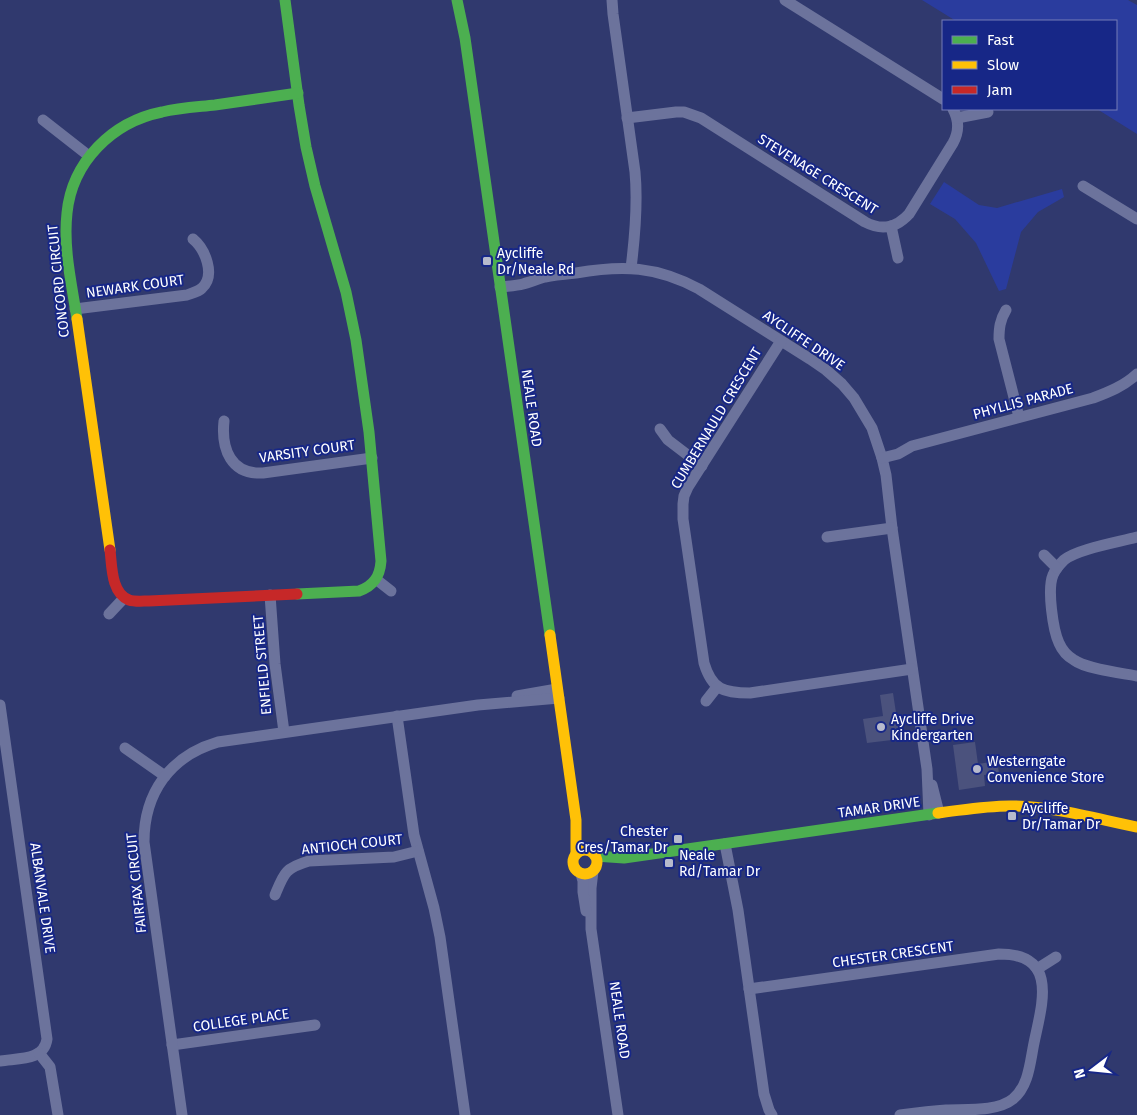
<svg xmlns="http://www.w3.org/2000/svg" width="1137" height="1115" viewBox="0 0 1137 1115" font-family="'Fira Sans',sans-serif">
<rect width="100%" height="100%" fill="#30396e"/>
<g fill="#2a3c9e">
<polygon points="922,0 1128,0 1137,5 1137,134 1097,109 1116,109 1116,21 956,21"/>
<polygon points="944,182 979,205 997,208 1062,189 1064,197 1038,212 1021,232 1006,289 999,291 976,243 955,219 930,204"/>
</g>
<g fill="#4b527d">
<polygon points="893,693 900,739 867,743 863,719 883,716 880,695"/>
<polygon points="975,742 978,764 997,761 999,773 984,775 985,786 959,790 953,745"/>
</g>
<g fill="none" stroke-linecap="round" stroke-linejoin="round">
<g stroke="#6c739c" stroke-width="11">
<path d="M612,0L613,14L635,172C638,204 635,236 631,268"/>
<polyline points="785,0 943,99"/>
<path d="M627,118L676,112H684L701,118L865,222C882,231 896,228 909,214L953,143C959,132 959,120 953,109"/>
<polyline points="957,118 988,112"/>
<polyline points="43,120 89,156"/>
<polyline points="1083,186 1137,219"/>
<polyline points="891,226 898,258"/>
<path d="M500,287C508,286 516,286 523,284C530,282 538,279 545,277C555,275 566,274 576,273C623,265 656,266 699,289L810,359L826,370L842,384L854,398L872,428L882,458L886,475L892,528L927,769L929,815"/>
<path d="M75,309L187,295C192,293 198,292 202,288C216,275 205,249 193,239"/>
<path d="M1006,310C1000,320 999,328 999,339L1019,417"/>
<path d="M781,341L688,487L684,496L683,504V519L704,663C712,690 724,693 750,693L912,669"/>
<path d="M224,421C221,449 231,475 263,473L372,458"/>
<polyline points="660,429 668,440 702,466"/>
<path d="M882,458L898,454L912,446L1093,398C1109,392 1124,386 1137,374"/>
<polyline points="827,537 892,528"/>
<path d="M1137,537C1119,542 1077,549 1064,560C1060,564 1055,570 1053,575C1047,589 1053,630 1059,643C1062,650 1067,656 1074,660C1086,669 1121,673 1137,676"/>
<polyline points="1044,555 1057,568"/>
<polyline points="377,580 391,591"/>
<polyline points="270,595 275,664 284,732"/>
<polyline points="109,614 124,598"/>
<polyline points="517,696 557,689"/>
<polyline points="706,701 717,687"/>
<path d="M0,705L47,1039C44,1061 18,1058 0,1061"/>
<polyline points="397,716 414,835 434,908 440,937 465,1115"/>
<polyline points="125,748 165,776"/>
<polyline points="932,785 939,813"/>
<polyline points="725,844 738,910 764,1094 769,1110 772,1115"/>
<polyline points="593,871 591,888 591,929 618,1115"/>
<polyline points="581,874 583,881 583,892 586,911"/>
<path d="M275,895C284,873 285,868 309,861L394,857L418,851"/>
<polyline points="1037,969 1056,957"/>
<path d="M749,989L999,954C1059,954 1042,1004 1034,1043C1030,1062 1029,1086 1013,1099C997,1112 965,1109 946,1110C930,1111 915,1113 900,1115"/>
<polyline points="172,1045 315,1025"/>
<polyline points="39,1053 50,1067 58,1115"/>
<path d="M182,1115L144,842C144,793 170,756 218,742L478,705L559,698"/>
</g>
<g stroke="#4caf50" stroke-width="11">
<path d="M285,0L299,105L306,147L315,186L346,292L356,340L369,432L381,561C380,576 374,586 359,591L297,594"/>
<polyline points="457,0 465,38 550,635"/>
<path d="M77,319C72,285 63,249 67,213C72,162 112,122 162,112C179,108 197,107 215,105C243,101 270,97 298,93"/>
<polyline points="595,856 624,858 938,813"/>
</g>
<g stroke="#ffc107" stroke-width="11">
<polyline points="77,319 110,550"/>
<polyline points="550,635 576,820 576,854"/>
<path d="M938,813C964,810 989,805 1015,806C1056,807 1097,819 1137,827"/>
<circle cx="585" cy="862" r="12"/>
</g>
<path stroke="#c62828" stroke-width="11" d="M110,550C112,566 111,593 129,600C135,602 143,601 149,601L297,594"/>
</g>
<g fill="#b7bacc" stroke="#172787" stroke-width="2">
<rect x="482" y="256" width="10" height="10" rx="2.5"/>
<circle cx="881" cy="727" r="5"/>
<circle cx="977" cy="769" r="5"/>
<rect x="1007" y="811" width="10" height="10" rx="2.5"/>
<rect x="673" y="834" width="10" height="10" rx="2.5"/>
<rect x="664" y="858" width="10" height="10" rx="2.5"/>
</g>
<g text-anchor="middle" stroke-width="4" stroke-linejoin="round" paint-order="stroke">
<g font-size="14" fill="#fff" stroke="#172787">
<text transform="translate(818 174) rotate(32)" y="5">STEVENAGE CRESCENT</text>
<text transform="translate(58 281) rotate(-96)" y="5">CONCORD CIRCUIT</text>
<text transform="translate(135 286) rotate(-8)" y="5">NEWARK COURT</text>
<text transform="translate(804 340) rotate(34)" y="5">AYCLIFFE DRIVE</text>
<text transform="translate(1023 401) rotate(-15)" y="5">PHYLLIS PARADE</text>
<text transform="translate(532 408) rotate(82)" y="5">NEALE ROAD</text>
<text transform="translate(716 418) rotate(-59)" y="5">CUMBERNAULD CRESCENT</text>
<text transform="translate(307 451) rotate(-8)" y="5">VARSITY COURT</text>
<text transform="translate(262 665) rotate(-95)" y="5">ENFIELD STREET</text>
<text transform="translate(879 807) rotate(-8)" y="5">TAMAR DRIVE</text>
<text transform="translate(352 844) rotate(-6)" y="5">ANTIOCH COURT</text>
<text transform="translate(136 883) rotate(-96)" y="5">FAIRFAX CIRCUIT</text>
<text transform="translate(43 898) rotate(82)" y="5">ALBANVALE DRIVE</text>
<text transform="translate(893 954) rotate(-8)" y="5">CHESTER CRESCENT</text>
<text transform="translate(241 1020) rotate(-8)" y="5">COLLEGE PLACE</text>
<text transform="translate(620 1020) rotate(82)" y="5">NEALE ROAD</text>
</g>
<g font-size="14" fill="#fff" stroke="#172787" text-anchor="start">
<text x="497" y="258">Aycliffe<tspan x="497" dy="16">Dr/Neale Rd</tspan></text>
<text x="891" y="724">Aycliffe Drive<tspan x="891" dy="16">Kindergarten</tspan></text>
<text x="987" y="766">Westerngate<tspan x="987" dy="16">Convenience Store</tspan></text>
<text x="1022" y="813">Aycliffe<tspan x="1022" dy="16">Dr/Tamar Dr</tspan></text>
<text x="668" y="836" text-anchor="end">Chester<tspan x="668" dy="16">Cres/Tamar Dr</tspan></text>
<text x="679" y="860">Neale<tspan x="679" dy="16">Rd/Tamar Dr</tspan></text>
</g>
</g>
<rect x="942" y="20" width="175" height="90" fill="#172787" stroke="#747db7"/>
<rect x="952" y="36" width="25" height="8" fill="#4caf50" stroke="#747db7"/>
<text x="987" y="45" font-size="15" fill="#ffffff">Fast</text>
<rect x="952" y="61" width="25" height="8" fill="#ffc107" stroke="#747db7"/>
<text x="987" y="70" font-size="15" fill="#ffffff">Slow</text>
<rect x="952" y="86" width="25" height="8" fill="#c62828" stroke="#747db7"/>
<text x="987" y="95" font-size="15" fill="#ffffff">Jam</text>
<g transform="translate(1092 1070) rotate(254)" stroke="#172787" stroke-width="4" paint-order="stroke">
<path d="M0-4L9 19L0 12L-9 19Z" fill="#ffffff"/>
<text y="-8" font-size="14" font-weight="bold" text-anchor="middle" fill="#ffffff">N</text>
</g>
</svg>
